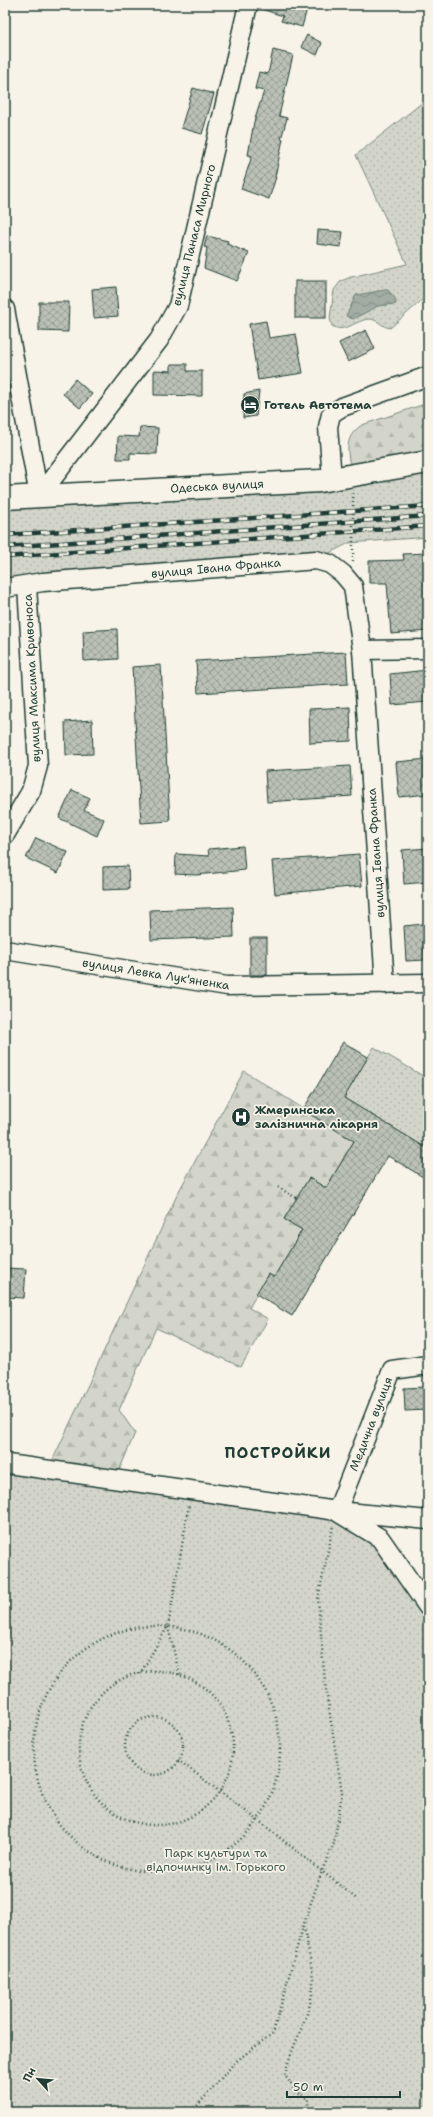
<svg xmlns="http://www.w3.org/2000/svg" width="433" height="2117" viewBox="0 0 433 2117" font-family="'Shantell Sans',sans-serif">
<defs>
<pattern id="grass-dots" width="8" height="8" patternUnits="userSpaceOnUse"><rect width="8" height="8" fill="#d3d5ca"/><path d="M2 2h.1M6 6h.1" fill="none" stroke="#b5b8ae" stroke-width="1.8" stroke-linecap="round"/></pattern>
<pattern id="forest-firs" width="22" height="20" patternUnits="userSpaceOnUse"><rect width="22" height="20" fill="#d3d5ca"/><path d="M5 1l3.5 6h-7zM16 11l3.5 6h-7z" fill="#b5b8ae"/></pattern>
<pattern id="water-waves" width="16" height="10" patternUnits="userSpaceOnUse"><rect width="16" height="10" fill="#a4ada3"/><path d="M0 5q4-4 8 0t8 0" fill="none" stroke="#858e86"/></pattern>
<pattern id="building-cross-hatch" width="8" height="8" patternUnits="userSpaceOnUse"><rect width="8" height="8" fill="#bbc1b6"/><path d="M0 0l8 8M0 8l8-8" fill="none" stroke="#979e95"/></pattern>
</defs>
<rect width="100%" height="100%" fill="#f7f3e8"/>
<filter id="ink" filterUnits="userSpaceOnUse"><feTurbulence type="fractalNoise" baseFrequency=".025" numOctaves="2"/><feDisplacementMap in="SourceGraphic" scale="8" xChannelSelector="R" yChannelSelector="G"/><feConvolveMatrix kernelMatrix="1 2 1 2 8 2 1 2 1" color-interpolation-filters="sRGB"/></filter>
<g filter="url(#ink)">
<g fill="url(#grass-dots)" stroke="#79897f">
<path d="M428,98V295L390,328C382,327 378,319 369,319C356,320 344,334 332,326L330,318L334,290L341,281L351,277L407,264L356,155Z"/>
<polygon points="428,462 428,537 349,543 316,560 5,588 5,498"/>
<polygon points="374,1047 428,1079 428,1142 425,1147 344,1098"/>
<polygon points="5,1469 337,1511 380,1538 428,1607 428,2112 5,2112"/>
</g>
<g fill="url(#forest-firs)" stroke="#79897f">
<path d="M428,403V462L352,477C349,456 341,438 362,425Z"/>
<polygon points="244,1071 354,1141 326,1188 309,1178 284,1219 302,1230 274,1277 268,1274 249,1308 268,1319 241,1367 156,1328 119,1410 135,1433 115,1480 48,1470 179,1191"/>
</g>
<polygon fill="url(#water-waves)" stroke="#6f8077" points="385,290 388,290 395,298 396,304 378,306 353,319 346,316 356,295"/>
<g fill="url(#building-cross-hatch)" stroke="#1f3d34">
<polygon points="258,5 308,5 302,27 281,21 283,16 258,8"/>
<polygon points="307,35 322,43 317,55 301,47"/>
<polygon points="273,50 293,55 279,116 287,118 281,139 283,139 275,177 276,177 269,199 241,189 252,156 248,155 254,122 264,91 255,89 259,72 268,74"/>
<polygon points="193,88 214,94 202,134 181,128"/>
<polygon points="318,230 343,232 341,247 317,244"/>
<polygon points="207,236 228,241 227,244 249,253 237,281 204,268 207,248 204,247"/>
<rect x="295" y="281" width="31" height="37"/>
<polygon points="116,287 118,316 94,318 92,289"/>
<polygon points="39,302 69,302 68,332 39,331"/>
<polygon points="266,321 269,338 296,334 303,373 258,380 249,324"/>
<polygon points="366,330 375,349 348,362 339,343"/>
<polygon points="171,364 187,364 187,371 202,371 202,396 154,395 154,370 171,371"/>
<polygon points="75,379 92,394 80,408 63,394"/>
<polygon points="259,391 256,416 243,418 244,394"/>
<polygon points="140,427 158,428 157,454 130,453 130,459 117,459 118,436 139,437"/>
<polygon points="428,553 428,631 391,634 387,583 369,583 369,561 404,560 403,554"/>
<polygon points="117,629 118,659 84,661 83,631"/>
<polygon points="346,652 348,684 198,693 196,661"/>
<polygon points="161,665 170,821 141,823 132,667"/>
<polygon points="428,670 428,702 392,705 390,674"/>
<polygon points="350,707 351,741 310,743 309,709"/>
<polygon points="92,720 93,754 66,755 65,722"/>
<polygon points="428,759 428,794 399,797 396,762"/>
<polygon points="350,766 352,796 267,802 265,771"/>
<polygon points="72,790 90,798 84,810 104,819 97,836 59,818"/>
<polygon points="36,838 68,852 58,873 26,858"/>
<polygon points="243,846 245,870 196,875 175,874 176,854 209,856 208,849"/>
<polygon points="428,848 428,882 404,884 402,850"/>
<polygon points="359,854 362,886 275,894 272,861"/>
<polygon points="128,866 129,889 103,890 103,867"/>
<polygon points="233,907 234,937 151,940 150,910"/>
<polygon points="423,924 425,960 406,961 404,926"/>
<rect x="250" y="938" width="17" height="37"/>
<polygon points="343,1042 368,1057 344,1098 428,1149 428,1180 388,1156 292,1316 256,1294 268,1274 274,1277 302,1230 284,1219 309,1178 326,1188 354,1141 303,1110"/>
<polygon points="5,1268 26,1269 24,1298 5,1297"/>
<polygon points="428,1387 428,1410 405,1411 404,1388"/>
</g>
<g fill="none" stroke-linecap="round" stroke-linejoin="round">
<g stroke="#1f3d34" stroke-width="21">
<g id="street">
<polyline points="5,309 39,496"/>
<polyline points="332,479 328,427 331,414 342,407 428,376"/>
<polyline points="39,496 159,340 178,306 248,5"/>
<polyline points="5,588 43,582 316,560 330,564 343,574 353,586 362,650 385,984"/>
<polyline points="362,650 428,649"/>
<polyline points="5,835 31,791 38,766 27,586"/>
<polyline points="5,950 227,986 428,983"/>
<polyline points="5,1462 8,1464 337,1511 428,1520"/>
<polyline points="337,1511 392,1370 428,1365"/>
<polyline points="339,1513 380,1538 428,1607"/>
</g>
</g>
<g stroke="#1f3d34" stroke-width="25">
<polyline id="secondary" points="5,498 320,481 428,462"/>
</g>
<g stroke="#1f3d34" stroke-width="2.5" stroke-dasharray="1 3" stroke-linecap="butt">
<polyline points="353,493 353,562"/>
<polyline points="278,1187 296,1198"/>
<circle cx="157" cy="1749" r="123"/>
<polyline points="168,1627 180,1676"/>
<circle cx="156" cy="1748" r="77"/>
<polyline points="140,1674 168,1626 189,1505"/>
<circle cx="154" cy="1746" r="29"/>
<polyline points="178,1760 259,1821 358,1900"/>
<path d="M304,1927C306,1943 314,1971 313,1986C311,2016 291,2045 285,2075L296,2092L308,2099V2112"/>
<polyline points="192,2112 235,2062 273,2033 303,1926 322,1871 334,1843 342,1793 325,1683 318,1599 333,1527"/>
</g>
<use href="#street" stroke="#f7f3e8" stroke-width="18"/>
<use href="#secondary" stroke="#f7f3e8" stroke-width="22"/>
<g stroke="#1f3d34" stroke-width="4.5">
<g id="rail">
<polyline points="5,535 428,506"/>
<polyline points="5,547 428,516"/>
<polyline points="5,557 428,526"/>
</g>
</g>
<use href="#rail" stroke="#f7f3e8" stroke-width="3" stroke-dasharray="9" stroke-linecap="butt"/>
</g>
</g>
<defs>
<g id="hotel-disc" transform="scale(1)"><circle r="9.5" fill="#1f3d34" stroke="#f7f3e8"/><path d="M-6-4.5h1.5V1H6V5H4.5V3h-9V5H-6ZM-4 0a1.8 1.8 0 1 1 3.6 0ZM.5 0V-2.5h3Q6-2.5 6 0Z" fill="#fff"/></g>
<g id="hospital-disc" transform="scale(1)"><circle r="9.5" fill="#1f3d34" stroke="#f7f3e8"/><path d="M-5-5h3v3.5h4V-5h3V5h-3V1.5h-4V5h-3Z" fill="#fff"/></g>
</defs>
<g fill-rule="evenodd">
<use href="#hotel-disc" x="250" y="405"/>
<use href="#hospital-disc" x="241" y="1117"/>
</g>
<g text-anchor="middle" stroke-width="3.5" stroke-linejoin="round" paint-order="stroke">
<g font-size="12" fill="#1f3d34" stroke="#f7f3e8">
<text transform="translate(194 235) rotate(-76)" y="4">вулиця Панаса Мирного</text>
<text transform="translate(217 486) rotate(-3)" y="4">Одеська вулиця</text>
<text transform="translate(216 568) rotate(-5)" y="4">вулиця Івана Франка</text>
<text transform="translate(32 678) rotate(-93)" y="4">вулиця Максима Кривоноса</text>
<text transform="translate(376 853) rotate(-94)" y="4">вулиця Івана Франка</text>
<text transform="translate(156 974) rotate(9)" y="4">вулиця Левка Лук'яненка</text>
<text transform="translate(371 1424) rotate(-69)" y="4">Медична вулиця</text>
</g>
<g font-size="12" font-weight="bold" fill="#1f3d34" stroke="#f7f3e8" text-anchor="start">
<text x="264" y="409">Готель Автотема</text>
<text x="255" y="1114">Жмеринська<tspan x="255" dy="14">залізнична лікарня</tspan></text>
</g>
<g font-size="12" fill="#435b52" stroke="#f7f3e8">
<text x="216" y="1857">Парк культури та<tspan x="216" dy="14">відпочинку ім. Горького</tspan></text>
</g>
<g font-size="16" font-weight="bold" letter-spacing="1" fill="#1f3d34" stroke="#f7f3e8">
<text x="278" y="1458">ПОСТРОЙКИ</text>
</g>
</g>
<rect width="433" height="2117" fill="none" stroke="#f7f3e8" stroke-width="20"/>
<rect x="10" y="10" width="413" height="2097" fill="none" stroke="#1f3d34" stroke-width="1.5" filter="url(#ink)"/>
<g transform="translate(38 2079) rotate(297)" stroke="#f7f3e8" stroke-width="3" paint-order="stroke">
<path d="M0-3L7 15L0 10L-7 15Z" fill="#1f3d34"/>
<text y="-6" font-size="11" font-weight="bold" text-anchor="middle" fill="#1f3d34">Пн</text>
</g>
<path d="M287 2091v6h113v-6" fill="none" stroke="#1f3d34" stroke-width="2"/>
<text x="293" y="2091" font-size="12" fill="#1f3d34" stroke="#f7f3e8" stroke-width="3" paint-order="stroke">50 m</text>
</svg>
